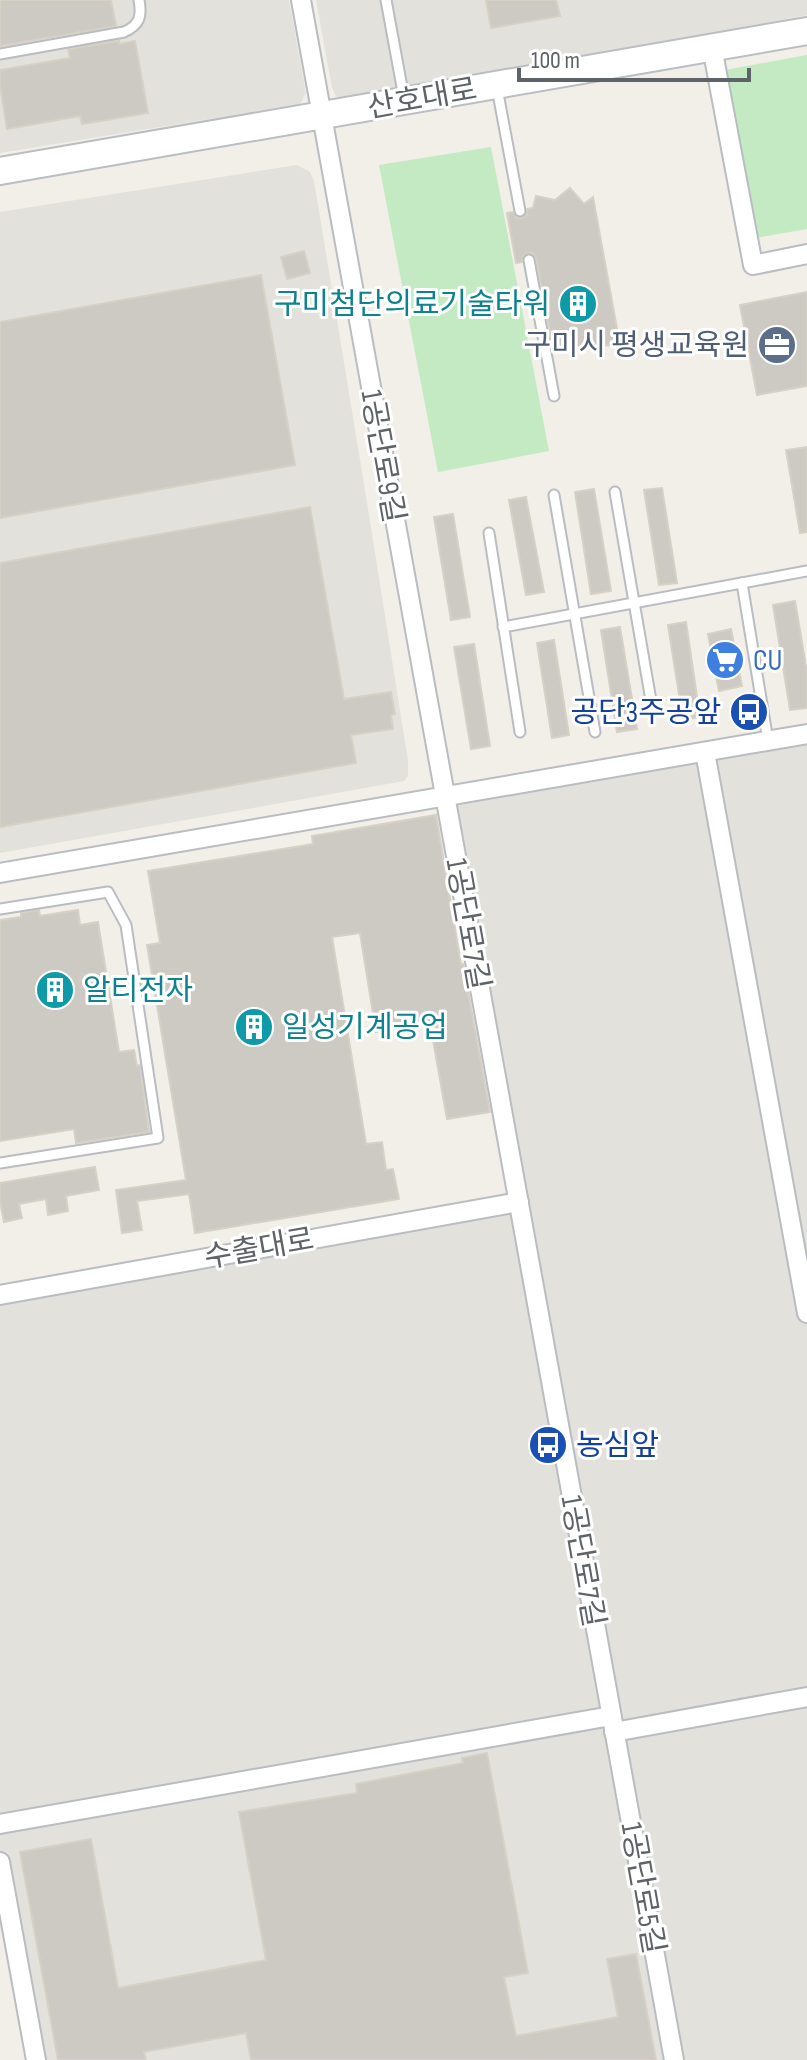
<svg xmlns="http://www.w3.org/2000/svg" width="807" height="2060" viewBox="0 0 807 2060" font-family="'Sofia Sans Condensed','Noto Sans KR',sans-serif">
<rect width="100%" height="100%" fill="#f1efe7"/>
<g fill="#e2e1db">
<polygon points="0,0 289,0 306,93 300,104 0,153"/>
<polygon points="316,0 807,0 807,15 668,42 341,100 336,96 332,88"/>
<polygon points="297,165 310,172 314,181 365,490 408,761 408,776 404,781 0,853 0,212"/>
<polygon points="807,734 807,2060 36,2060 0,1862 0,1295 518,1202 445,796"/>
</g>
<g fill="#c3eac3">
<polygon points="807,55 807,229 755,238 725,70"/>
<polygon points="491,147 549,451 438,472 379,165"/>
</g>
<g fill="#cdcac4" stroke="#d7d1c5" stroke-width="2">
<polygon points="0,0 111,0 116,26 0,46"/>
<polygon points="486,0 556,0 560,16 491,28"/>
<polygon points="119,41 119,44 135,41 148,113 82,124 80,116 7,129 0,85 0,70 70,58 68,49"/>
<polygon points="570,188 584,204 593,197 620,345 553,347 536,258 532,253 527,253 522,257 522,262 516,263 507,213 513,212 517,218 522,218 527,214 527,209 533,208 536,196 555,200"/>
<polygon points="304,251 310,273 287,279 281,257"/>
<polygon points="261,275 295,465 0,518 0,322"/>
<polygon points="807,292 807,386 757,395 740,305"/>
<polygon points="807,447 807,532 800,533 786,450"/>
<polygon points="662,488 677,583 659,585 644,490"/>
<polygon points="594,489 611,591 591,594 575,492"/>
<polygon points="526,497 544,592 526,595 509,500"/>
<polygon points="310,507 344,699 391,692 395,714 391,715 393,729 351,735 356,763 0,827 0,563"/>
<polygon points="453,514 470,617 451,620 434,517"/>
<polygon points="795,601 807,672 807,708 790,710 773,605"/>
<polygon points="686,622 700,717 683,720 668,625"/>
<polygon points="620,627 637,729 617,732 601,630"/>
<polygon points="731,629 742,686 719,691 708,634"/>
<polygon points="554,640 569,735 552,738 537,643"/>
<polygon points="474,644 490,746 471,749 454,647"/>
<polygon points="436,815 461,964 463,964 490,1112 447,1119 430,1023 376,1032 360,933 332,937 366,1144 382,1142 386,1170 393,1169 399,1199 195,1233 189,1194 137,1201 142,1230 122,1233 116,1190 186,1180 147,945 160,943 148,871 313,844 312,836"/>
<polygon points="39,910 40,916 78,910 80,925 98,922 119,1052 134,1050 137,1066 140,1065 149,1132 76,1143 74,1129 0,1141 0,920 21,917 21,913"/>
<polygon points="95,1167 99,1190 66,1196 68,1211 48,1215 46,1199 19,1204 22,1218 4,1222 0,1201 0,1183"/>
<polygon points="487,1753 528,1973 504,1977 516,2036 618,2017 607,1959 636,1954 656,2060 251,2060 246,2033 144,2052 146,2060 58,2060 20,1852 91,1839 118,1988 266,1960 239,1812 357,1793 356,1784 463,1763 462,1758"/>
</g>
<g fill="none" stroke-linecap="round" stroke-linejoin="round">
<g stroke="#b9bdc1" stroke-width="13">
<g id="lane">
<polyline points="386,0 404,98"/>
<path d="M0,54L124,32C140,25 142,16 139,0"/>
<polyline points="497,88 520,211"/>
<polyline points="529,260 554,396"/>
<polyline points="615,492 653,712"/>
<polyline points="554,495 595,732"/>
<polyline points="489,533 520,732"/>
<polyline points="742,583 768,741"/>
<polyline points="503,627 807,571"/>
<polyline points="0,909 108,892 126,925 158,1138 0,1163"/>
</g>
</g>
<g stroke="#b9bdc1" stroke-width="22">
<g id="street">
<polyline points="301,0 674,2060"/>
<polyline points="712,47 753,265 807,254"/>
<polyline points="705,752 807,1313"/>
<polyline points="0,873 807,734"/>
<polyline points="0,1295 519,1202"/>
<polyline points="614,1732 807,1697"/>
<polyline points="0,1824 611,1716"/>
<polyline points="0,1862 36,2060"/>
</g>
</g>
<g stroke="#babec3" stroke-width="30">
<polyline id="secondary" points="0,171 807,31"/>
</g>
<use href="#lane" stroke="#fff" stroke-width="9"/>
<use href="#street" stroke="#fff" stroke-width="18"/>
<use href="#secondary" stroke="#fff" stroke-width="26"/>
</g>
<defs>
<g id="building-disc" transform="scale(2)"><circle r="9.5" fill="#0f9aa8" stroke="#fff"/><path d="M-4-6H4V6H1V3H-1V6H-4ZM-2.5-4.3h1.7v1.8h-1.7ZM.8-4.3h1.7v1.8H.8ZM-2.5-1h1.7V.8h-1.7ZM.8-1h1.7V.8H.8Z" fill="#fff"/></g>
<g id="office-disc" transform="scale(2)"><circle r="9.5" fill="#5c6f8a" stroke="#fff"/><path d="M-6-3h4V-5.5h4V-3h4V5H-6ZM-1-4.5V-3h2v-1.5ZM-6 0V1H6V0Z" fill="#fff"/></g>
<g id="supermarket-disc" transform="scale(2)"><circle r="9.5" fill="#3f7fe0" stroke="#fff"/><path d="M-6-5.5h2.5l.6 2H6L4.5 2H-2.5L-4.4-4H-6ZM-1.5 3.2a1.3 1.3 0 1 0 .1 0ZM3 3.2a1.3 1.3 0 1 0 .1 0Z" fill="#fff"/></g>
<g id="bus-disc" transform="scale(2)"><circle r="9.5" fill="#1a4fb4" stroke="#fff"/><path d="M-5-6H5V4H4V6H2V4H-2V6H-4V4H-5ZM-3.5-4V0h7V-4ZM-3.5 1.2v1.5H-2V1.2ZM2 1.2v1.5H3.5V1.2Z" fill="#fff"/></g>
</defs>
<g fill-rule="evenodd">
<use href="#building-disc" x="578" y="304"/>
<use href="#office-disc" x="777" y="345"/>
<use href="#supermarket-disc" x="725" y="660"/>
<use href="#bus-disc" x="749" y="712"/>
<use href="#building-disc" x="55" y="990"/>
<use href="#building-disc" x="254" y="1027"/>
<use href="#bus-disc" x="548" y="1445"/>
</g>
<g text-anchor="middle" stroke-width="6" stroke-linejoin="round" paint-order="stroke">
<g font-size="30" fill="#5e6368" stroke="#fff">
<text transform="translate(422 98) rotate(-10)" y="10">산호대로</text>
<text transform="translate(383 456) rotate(80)" y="10">1공단로9길</text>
<text transform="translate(468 924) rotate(80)" y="10">1공단로7길</text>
<text transform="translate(259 1248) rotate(-10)" y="10">수출대로</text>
<text transform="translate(583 1561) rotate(80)" y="10">1공단로7길</text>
<text transform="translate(643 1888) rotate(80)" y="10">1공단로5길</text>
</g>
<g font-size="30" fill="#0d838f" stroke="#fff" text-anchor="start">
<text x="550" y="314" text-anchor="end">구미첨단의료기술타워</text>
<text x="83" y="1000">알티전자</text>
<text x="282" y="1037">일성기계공업</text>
</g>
<g font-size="30" fill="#4e5e75" stroke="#fff" text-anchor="end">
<text x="749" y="355">구미시 평생교육원</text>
</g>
<g font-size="30" fill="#366cbe" stroke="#fff" text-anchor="start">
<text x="753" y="670">CU</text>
</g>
<g font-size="30" fill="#164399" stroke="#fff" text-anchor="end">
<text x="721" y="722">공단3주공앞</text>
<text x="576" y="1455" text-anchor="start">농심앞</text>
</g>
</g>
<path d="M519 68v12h230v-12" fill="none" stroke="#5e6368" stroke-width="4"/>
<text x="531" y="68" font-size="24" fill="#5e6368" stroke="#ffffff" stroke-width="6" paint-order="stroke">100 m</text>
</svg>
